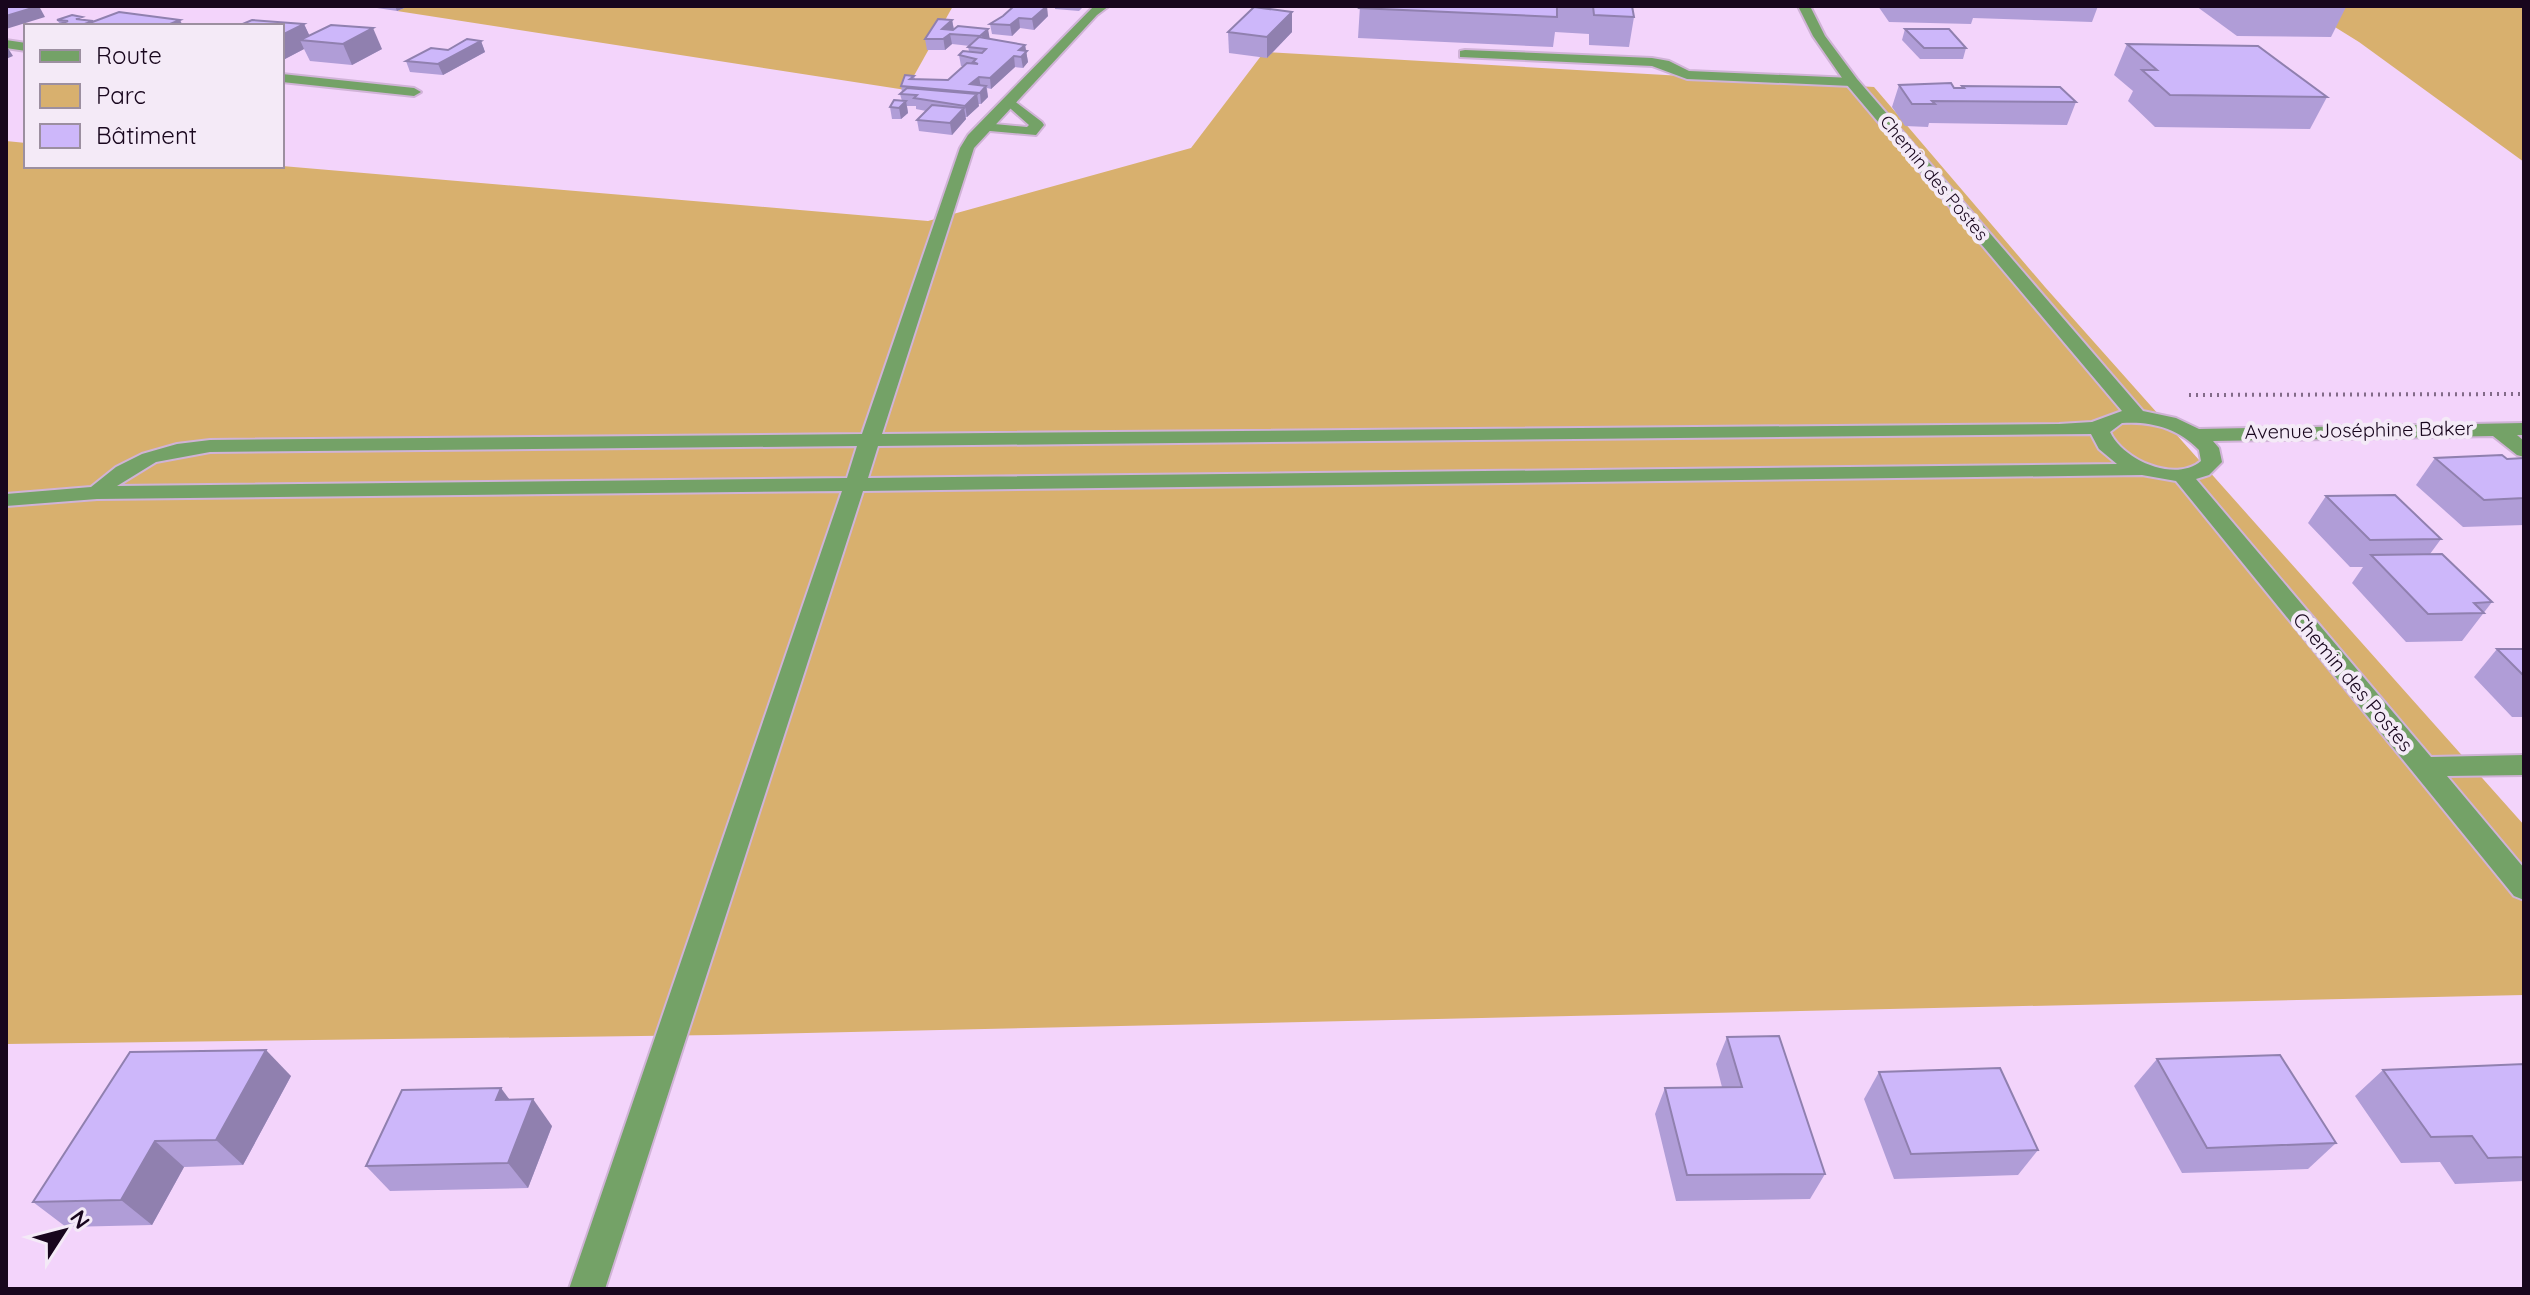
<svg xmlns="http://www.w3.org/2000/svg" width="2530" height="1295" viewBox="0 0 2530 1295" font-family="Quicksand,sans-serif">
<rect width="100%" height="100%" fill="#f3d4fb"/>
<g fill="#d8b06e">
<polygon points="409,6 953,6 906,90 397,11"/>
<polygon points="2301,6 2524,8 2524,162 2359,42"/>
<polygon points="1264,52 1874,87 2045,287 2524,825 2524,995 716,1035 6,1044 6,141 26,143 26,166 282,166 928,221 1191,148"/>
</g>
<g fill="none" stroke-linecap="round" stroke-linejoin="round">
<g stroke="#d0b3d7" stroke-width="4">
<g id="lane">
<polygon points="1465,50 1652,58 1669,61 1689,71 1852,78 1859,82 1852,86 1687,79 1652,66 1460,57 1460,51"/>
<polygon points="1009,97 1042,122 1044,125 1036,135 979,130 979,124 984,123 1027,127 1029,125 1002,101"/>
</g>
</g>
<g stroke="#d0b3d7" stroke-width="4">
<g id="street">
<path d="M1094,6H1109L1097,15L974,148L882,434L2059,424L2092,422L2122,411L1847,85L1813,36L1798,6H1810L1825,36L1857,79L2143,411L2176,418L2199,429L2524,423V435H2517L2524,441V457L2517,455L2493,436L2213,441L2219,448L2222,462L2209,475L2196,479L2431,757L2524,755V775L2447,776L2524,868V900L2514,896L2176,481L2142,475L863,491L605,1289H569L842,491L97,499L6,506V494L91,487L116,467L142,454L177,444L210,440L862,434L960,148L968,135ZM2122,423C2151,421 2178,428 2199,450L2201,461C2175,483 2123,460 2110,432ZM2091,434L2099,449L2117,464L868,478L878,446ZM857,446L847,478L117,486L156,462L210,452Z"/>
<polygon points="6,40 26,43 26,51 6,48"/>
<polygon points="282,74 414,88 421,92 414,96 282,82"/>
</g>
</g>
<polyline stroke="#826a88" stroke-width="4" stroke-dasharray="2 5" stroke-linecap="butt" points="2189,395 2524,394"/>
<use href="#lane" fill="#74a267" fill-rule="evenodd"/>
<use href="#street" fill="#74a267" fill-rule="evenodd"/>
</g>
<g fill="#b09dd7">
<polygon points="376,6 409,6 397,11 377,8"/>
<polygon points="1055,6 1084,6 1079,11 1055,9"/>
<polygon points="1360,6 1632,6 1634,17 1629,47 1589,45 1589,34 1555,32 1553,47 1358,38"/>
<polygon points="1878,6 2098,6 2092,22 1973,18 1971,24 1889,22"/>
<polygon points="2196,6 2344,6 2346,7 2331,37 2237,36"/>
<polygon points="1292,12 1292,32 1267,58 1229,53 1228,32"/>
<polygon points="1003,16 1048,16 1034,30 1020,28 1012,36 992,34 990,24"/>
<polygon points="57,20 83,20 183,26 55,26 60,24"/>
<polygon points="952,20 954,29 990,39 1025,45 1028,62 1023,68 1015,67 991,89 987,88 988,97 981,104 978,104 979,106 967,117 965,117 966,119 952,135 919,131 917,120 926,111 916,109 916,106 907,106 908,113 901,119 892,119 890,107 902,101 900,94 902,92 901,86 914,76 915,79 948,80 963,66 961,66 959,55 969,51 968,47 970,46 952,44 945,50 927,50 925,39"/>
<polygon points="304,24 309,35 382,49 352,65 310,61 304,49 285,59 282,59 282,26"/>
<polygon points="1905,29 1966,48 1963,59 1920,59 1902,40"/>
<polygon points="481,41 485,52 443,75 410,72 406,61"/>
<polygon points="2127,44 2327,97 2310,129 2155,127 2128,101 2133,91 2114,75"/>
<polygon points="1899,85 1961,88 1962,86 2076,102 2067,125 1929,123 1928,127 1905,126 1892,107"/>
<polygon points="2435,458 2524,458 2524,525 2463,527 2416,485"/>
<polygon points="2326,496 2441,539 2430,554 2492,602 2462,641 2406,642 2352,583 2363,567 2350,567 2308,523"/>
<polygon points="2497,649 2524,649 2524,717 2512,717 2474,677"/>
<polygon points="1727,1037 1825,1174 1810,1199 1676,1201 1655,1114 1665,1088 1722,1087 1716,1064"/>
<polygon points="130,1052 291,1076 243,1165 184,1167 152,1225 66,1227 33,1202"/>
<polygon points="2157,1059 2336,1143 2308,1169 2182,1173 2134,1086"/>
<polygon points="2524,1064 2524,1181 2455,1184 2440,1162 2401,1163 2355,1096 2383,1070"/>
<polygon points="1879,1072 2038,1150 2018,1175 1894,1179 1864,1099"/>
<polygon points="552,1126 528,1188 390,1191 366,1166"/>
</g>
<g fill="#9080af">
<polygon points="39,6 45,17 6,29 6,16"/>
<polygon points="395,6 409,6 397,11"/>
<polygon points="1047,6 1048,16 1034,30 1032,19"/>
<polygon points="1292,12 1292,32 1267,58 1267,37"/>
<polygon points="1019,18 1020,28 1012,36 1010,25"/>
<polygon points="180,20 183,26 165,26"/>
<polygon points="952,20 954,31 950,34 952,44 945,50 942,29"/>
<polygon points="304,24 312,41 300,40 304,49 285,59 282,53 282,35"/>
<polygon points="373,28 382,49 352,65 343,44"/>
<polygon points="988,29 990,40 980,36"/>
<polygon points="481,41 485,52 443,75 438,64"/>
<polygon points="6,45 13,56 6,59"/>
<polygon points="1025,45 1028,62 1023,68 1021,57 1019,50"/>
<polygon points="1014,56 1015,67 991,89 990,78"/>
<polygon points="979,77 981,88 970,84"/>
<polygon points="986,86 988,97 981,104 980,93"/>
<polygon points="977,94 979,106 967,117 965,106"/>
<polygon points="906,101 908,113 901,119 899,108"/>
<polygon points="964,108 966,119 952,135 950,123"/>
<polygon points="266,1050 291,1076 243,1165 216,1140"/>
<polygon points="501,1088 520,1114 496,1100"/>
<polygon points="533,1099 552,1126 528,1188 508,1163"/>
<polygon points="155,1141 184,1167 152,1225 121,1200"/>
</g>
<g fill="#cdb7fa" stroke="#9080af" stroke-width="2">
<polygon points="6,6 39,6 6,16"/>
<polygon points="1014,6 1047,6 1032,19 1019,18 1010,25 990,24 1003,16"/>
<polygon points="1360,6 1557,6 1557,17 1359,8"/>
<polygon points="1593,6 1632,6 1634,17 1594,15"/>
<polygon points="2250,6 2344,6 2346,7"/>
<polygon points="1254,7 1292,12 1267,37 1228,32"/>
<polygon points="119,12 180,20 165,26 116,26 87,24"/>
<polygon points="72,15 82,17 76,19 93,21 79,26 55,26 68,21 57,20"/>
<polygon points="938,19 952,20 942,29 953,30 958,26 988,29 980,36 950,34 943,39 925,39"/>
<polygon points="252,20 304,24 282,35 282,26 238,26"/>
<polygon points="331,25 373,28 343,44 300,40"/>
<polygon points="1905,29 1949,29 1966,48 1924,48"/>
<polygon points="979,37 1025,45 1019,50 1027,51 1021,57 1014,56 990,78 979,77 970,84 986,86 980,93 901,86 905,75 914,76 910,79 948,80 967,63 978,64 973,62 976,59 959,55 963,51 982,53 986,49 968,47"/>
<polygon points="467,39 481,41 438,64 406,61 431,48 448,50"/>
<polygon points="2127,44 2258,46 2327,97 2170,95 2142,70 2157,70"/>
<polygon points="1951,83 1954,88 1964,88 1962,86 2060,87 2076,102 1932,101 1935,104 1912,104 1899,85"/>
<polygon points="907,88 977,94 965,106 914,98 917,95 900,94"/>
<polygon points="894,100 906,101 899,108 890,107"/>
<polygon points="932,105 964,108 950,123 917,120"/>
<polygon points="2502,455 2507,459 2524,458 2524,498 2484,500 2435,458"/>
<polygon points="2395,495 2441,539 2370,540 2326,496"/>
<polygon points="2442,554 2492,602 2474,603 2484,613 2428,614 2371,555"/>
<polygon points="2497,649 2524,649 2524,676"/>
<polygon points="1779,1036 1825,1174 1687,1175 1665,1088 1742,1087 1727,1037"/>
<polygon points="266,1050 216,1140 155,1141 121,1200 33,1202 130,1052"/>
<polygon points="2280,1055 2336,1143 2207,1148 2157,1059"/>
<polygon points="2524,1064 2524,1157 2488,1158 2472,1136 2431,1137 2383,1070"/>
<polygon points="2000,1068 2038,1150 1911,1154 1879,1072"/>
<polygon points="501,1088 496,1100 533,1099 508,1163 366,1166 402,1090"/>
</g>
<g text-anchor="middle" stroke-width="8" stroke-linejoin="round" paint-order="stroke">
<g font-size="18" fill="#18061d" stroke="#f4eaf7">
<text transform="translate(1934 178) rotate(50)" y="6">Chemin des Postes</text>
</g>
<g font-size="20" fill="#18061d" stroke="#f4eaf7">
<text transform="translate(2359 430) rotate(-1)" y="7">Avenue Joséphine Baker</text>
<text transform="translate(2353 682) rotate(50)" y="7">Chemin des Postes</text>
</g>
</g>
<rect width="2530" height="1295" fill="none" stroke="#18061d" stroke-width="16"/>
<rect x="24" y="24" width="260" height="144" fill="#f4eaf7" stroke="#9c8fa0" stroke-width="2"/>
<rect x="40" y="50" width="40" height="12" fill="#74a267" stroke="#9c8fa0" stroke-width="2"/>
<text x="96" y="64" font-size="24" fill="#18061d">Route</text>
<rect x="40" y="84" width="40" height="24" fill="#d8b06e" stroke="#9c8fa0" stroke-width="2"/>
<text x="96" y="104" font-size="24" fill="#18061d">Parc</text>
<rect x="40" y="124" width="40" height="24" fill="#cdb7fa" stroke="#9c8fa0" stroke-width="2"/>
<text x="96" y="144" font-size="24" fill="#18061d">Bâtiment</text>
<g transform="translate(64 1231) rotate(54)" stroke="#f4eaf7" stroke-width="6" paint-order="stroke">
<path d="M0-6L14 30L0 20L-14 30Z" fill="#18061d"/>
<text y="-12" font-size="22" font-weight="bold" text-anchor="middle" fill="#18061d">N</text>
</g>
</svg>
